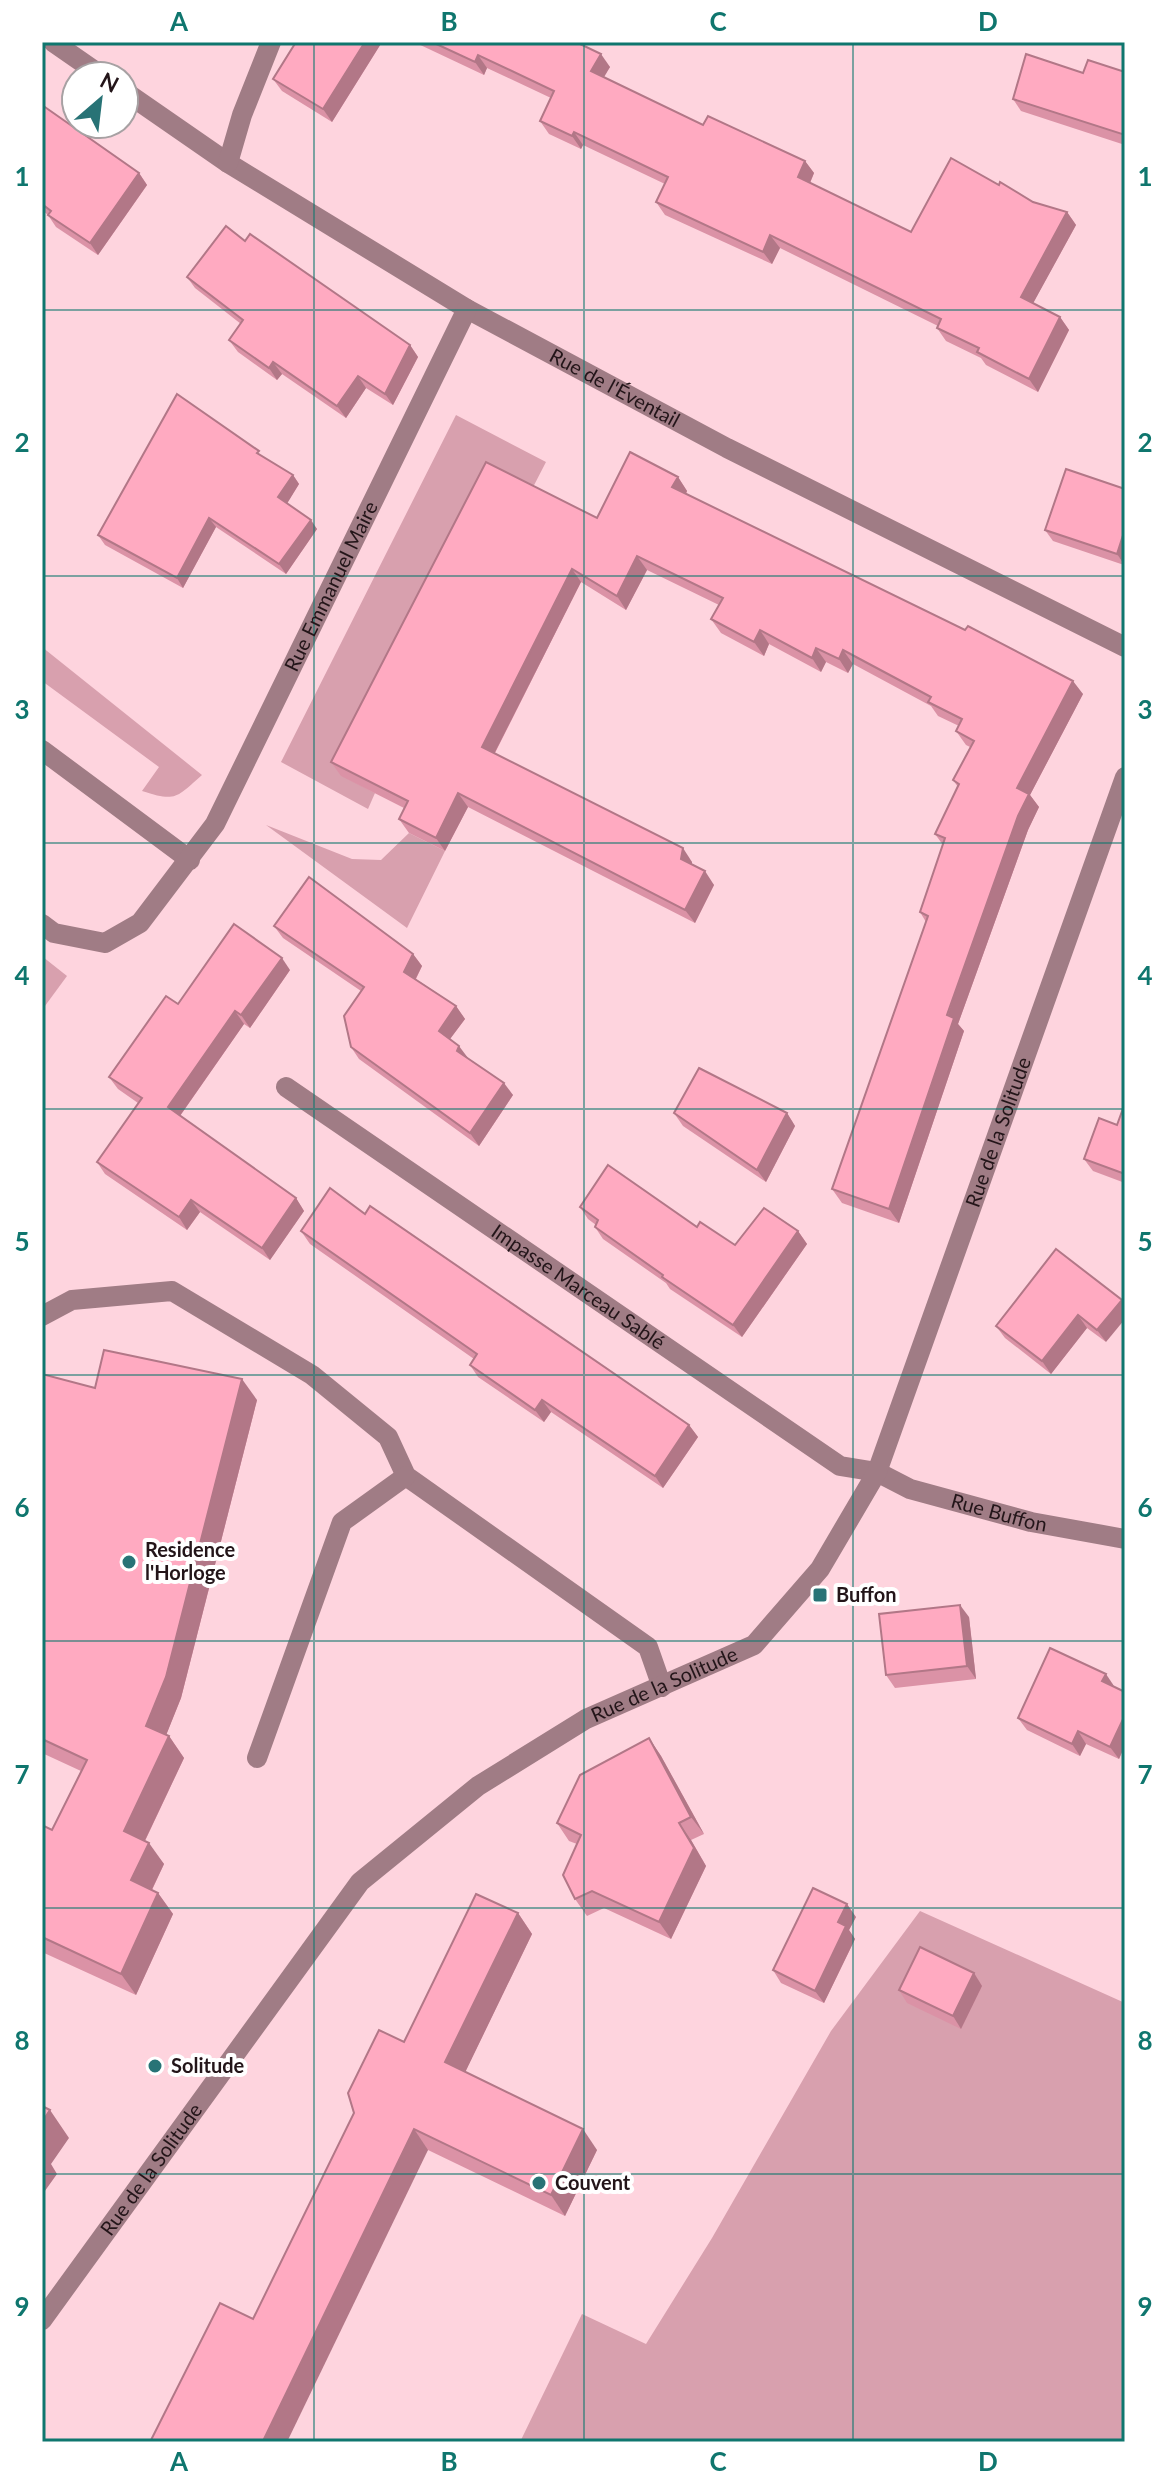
<svg xmlns="http://www.w3.org/2000/svg" width="1167" height="2484" viewBox="0 0 1167 2484" font-family="Lato,sans-serif">
<rect width="100%" height="100%" fill="#fed4de"/>
<g fill="#d8a0ae">
<polygon points="456,415 546,462 530,493 341,775 375,793 368,809 281,762"/>
<path d="M42,647L202,775C176,798 176,802 142,791L159,767L42,681Z"/>
<polygon points="266,825 352,859 381,860 409,833 445,851 407,928"/>
<polygon points="43,957 67,976 42,1010 42,959"/>
<polygon points="920,1911 1125,2003 1125,2442 520,2442 582,2314 646,2344 712,2238 831,2031"/>
</g>
<g fill="none" stroke-linecap="round" stroke-linejoin="round">
<g stroke="#a07c85" stroke-width="20">
<polyline points="53,42 102,76"/>
<path id="s1" d="M124,91L228,163L467,309L727,448L1125,647"/>
<polyline points="228,163 242,115 271,42"/>
<polyline points="42,750 190,860"/>
<path id="s2" d="M42,924L54,933L105,943L140,923L215,824L467,309"/>
<path id="s3" d="M286,1087L840,1466L877,1472L910,1489L1031,1522L1125,1539"/>
<polyline points="42,1316 72,1300 172,1291 312,1375 388,1437 406,1476 648,1647 662,1687"/>
<polyline points="257,1758 342,1522 406,1476"/>
<path id="s4" d="M42,2320L360,1882L478,1786L586,1719L754,1645L820,1569L877,1472L1125,777"/>
</g>
</g>
<g fill="#db92a6">
<polygon points="296,42 382,42 332,122 282,91 273,79"/>
<polygon points="414,42 576,42 610,67 603,77 703,125 805,161 814,173 810,183 911,232 999,185 1033,202 1067,212 1076,225 1033,303 1060,317 1069,330 1038,392 986,365 981,358 946,341 937,328 938,326 780,248 772,264 665,215 656,202 665,184 583,145 581,149 549,134 540,121 551,98 487,68 484,75"/>
<polygon points="1125,72 1125,145 1021,111 1013,99 1083,73"/>
<polygon points="42,105 139,173 147,185 98,255 56,227 48,215 42,210"/>
<polygon points="245,241 410,345 418,357 393,405 366,388 346,418 282,374 277,380 238,352 229,340 241,324 195,288 187,277"/>
<polygon points="263,457 293,475 299,484 287,503 317,529 286,574 216,527 183,588 105,545 98,535"/>
<polygon points="1066,469 1124,565 1053,541 1045,530"/>
<polygon points="678,477 687,491 686,494 1083,694 1030,795 1039,807 1028,830 958,1024 964,1031 899,1223 842,1203 832,1189 926,922 920,912 943,845 935,834 958,787 953,780 970,747 966,745 956,731 959,726 938,716 931,706 853,664 848,673 826,662 821,672 769,644 764,656 721,633 711,619 719,605 647,570 626,610 581,582 495,753 692,862 692,864 714,885 695,923 468,807 445,851 409,833 399,819 404,808 341,776 331,762 597,518"/>
<polygon points="274,926 413,954 422,966 416,979 456,1006 465,1019 450,1039 468,1058 513,1095 479,1146 359,1059 351,1047 361,991 283,938"/>
<polygon points="290,970 250,1028 244,1024 180,1116 296,1198 304,1211 270,1260 200,1212 187,1230 105,1174 97,1162 138,1103 118,1089 109,1077 178,1004"/>
<polygon points="1125,1103 1125,1183 1093,1171 1084,1159 1117,1125"/>
<polygon points="674,1113 787,1113 795,1126 766,1182 683,1126"/>
<polygon points="580,1207 697,1227 735,1245 798,1231 807,1244 742,1337 670,1289 666,1283 603,1239 595,1227 596,1225 588,1219"/>
<polygon points="365,1214 689,1425 698,1437 663,1488 551,1412 544,1422 478,1377 470,1365 474,1359 310,1244 301,1231"/>
<polygon points="1056,1249 1106,1342 1087,1328 1051,1374 1005,1338 996,1326"/>
<polygon points="42,1374 95,1388 257,1400 181,1698 166,1735 169,1736 184,1758 145,1841 164,1864 152,1890 158,1893 173,1914 136,1995 42,1952 42,1825 52,1830 81,1771 42,1753"/>
<polygon points="969,1617 976,1679 895,1688 886,1675"/>
<polygon points="1114,1687 1125,1692 1125,1745 1119,1759 1086,1744 1080,1756 1027,1730 1018,1718"/>
<polygon points="649,1738 661,1756 704,1834 691,1840 706,1866 671,1939 604,1908 587,1916 575,1899 577,1844 569,1841 557,1823"/>
<polygon points="518,1913 532,1934 465,2072 597,2150 565,2216 428,2150 253,2319 404,2042"/>
<polygon points="856,1917 849,1930 855,1939 824,2003 781,1983 773,1970"/>
<polygon points="974,1973 982,1986 961,2029 907,2003 899,1990"/>
</g>
<g fill="#b27787">
<polygon points="365,42 382,42 332,122 323,109"/>
<polygon points="601,54 610,67 600,84 591,71"/>
<polygon points="478,55 487,68 484,75 475,62"/>
<polygon points="574,132 583,145 581,149 572,136"/>
<polygon points="805,161 814,173 807,190 798,177"/>
<polygon points="139,173 147,185 98,255 90,243"/>
<polygon points="1067,212 1076,225 1030,309 1021,297"/>
<polygon points="770,235 780,248 772,264 763,252"/>
<polygon points="1060,317 1069,330 1038,392 1029,379"/>
<polygon points="410,345 418,357 393,405 385,394"/>
<polygon points="273,362 282,374 277,380 269,368"/>
<polygon points="358,376 366,388 346,418 337,406"/>
<polygon points="293,475 299,484 285,507 278,497"/>
<polygon points="678,477 687,491 682,501 672,487"/>
<polygon points="209,518 216,527 183,588 177,578"/>
<polygon points="311,520 317,529 286,574 279,564"/>
<polygon points="1125,529 1125,563 1124,565 1117,554"/>
<polygon points="637,556 647,570 626,610 617,596"/>
<polygon points="572,569 581,582 491,760 482,747"/>
<polygon points="760,630 769,644 764,656 754,642"/>
<polygon points="816,648 826,662 821,672 812,658"/>
<polygon points="843,650 853,664 848,673 839,659"/>
<polygon points="1073,681 1083,694 1030,795 1039,807 1028,830 958,1024 964,1031 899,1223 889,1209 1017,788"/>
<polygon points="458,793 468,807 445,851 436,838"/>
<polygon points="683,848 692,862 691,873 681,859"/>
<polygon points="705,871 714,885 695,923 685,910"/>
<polygon points="413,954 422,966 413,984 404,972"/>
<polygon points="282,958 290,970 250,1028 241,1015"/>
<polygon points="456,1006 465,1019 447,1043 439,1031"/>
<polygon points="235,1011 244,1024 177,1120 168,1107"/>
<polygon points="459,1046 468,1058 457,1051"/>
<polygon points="504,1083 513,1095 479,1146 470,1133"/>
<polygon points="787,1113 795,1126 766,1182 757,1170"/>
<polygon points="296,1198 304,1211 270,1260 262,1248"/>
<polygon points="191,1200 200,1212 187,1230 179,1217"/>
<polygon points="798,1231 807,1244 742,1337 733,1325"/>
<polygon points="1122,1300 1125,1304 1125,1319 1106,1342 1097,1330"/>
<polygon points="1078,1315 1087,1328 1051,1374 1042,1361"/>
<polygon points="242,1379 257,1400 181,1698 161,1748 146,1726"/>
<polygon points="542,1400 551,1412 544,1422 535,1410"/>
<polygon points="689,1425 698,1437 663,1488 655,1476"/>
<polygon points="960,1605 969,1617 976,1679 967,1666"/>
<polygon points="1106,1674 1114,1686 1102,1681"/>
<polygon points="1125,1715 1125,1745 1119,1759 1110,1747"/>
<polygon points="1078,1731 1086,1744 1080,1756 1072,1744"/>
<polygon points="169,1736 184,1758 139,1853 124,1831"/>
<polygon points="649,1738 661,1756 704,1834 691,1817"/>
<polygon points="679,1823 691,1840 706,1866 671,1939 659,1922"/>
<polygon points="149,1843 164,1864 146,1902 131,1880"/>
<polygon points="158,1893 173,1914 136,1995 121,1974"/>
<polygon points="847,1904 856,1917 849,1930 855,1939 824,2003 815,1991 838,1922"/>
<polygon points="518,1913 532,1934 460,2083 445,2062"/>
<polygon points="974,1973 982,1986 961,2029 953,2016"/>
<polygon points="50,2110 69,2138 51,2164 57,2174 42,2195 42,2122"/>
<polygon points="414,2129 428,2150 287,2442 264,2442 263,2441"/>
<polygon points="583,2129 597,2150 565,2216 551,2195"/>
</g>
<g fill="#ffaac1" stroke="#b27787" stroke-width="2">
<polygon points="296,42 365,42 323,109 273,79"/>
<polygon points="432,42 576,42 601,54 591,71 703,125 708,116 805,161 798,177 911,232 951,158 999,185 1000,182 1033,202 1067,212 1021,297 1060,317 1029,379 977,352 979,348 937,328 941,319 770,235 763,252 656,202 668,177 574,132 572,136 540,121 554,91 478,55 475,62"/>
<polygon points="1026,54 1083,73 1088,60 1125,72 1125,135 1013,99"/>
<polygon points="42,105 139,173 90,243 48,215 51,211 42,204"/>
<polygon points="226,226 245,241 250,234 410,345 385,394 358,376 337,406 273,362 269,368 229,340 243,320 187,277"/>
<polygon points="177,394 259,451 257,453 293,475 278,497 311,520 279,564 209,518 177,578 98,535"/>
<polygon points="630,452 678,477 672,487 965,630 968,626 1073,681 1017,788 1029,794 1018,816 947,1015 954,1018 889,1209 832,1189 928,916 920,912 945,838 935,834 959,784 953,780 974,741 956,731 962,719 928,702 931,697 843,650 839,659 816,648 812,658 760,630 754,642 711,619 723,598 637,556 617,596 572,569 482,747 683,848 681,859 705,871 685,910 458,793 436,838 399,819 408,801 331,762 486,462 597,518"/>
<polygon points="1066,469 1125,489 1125,529 1117,554 1045,530"/>
<polygon points="309,877 413,954 404,972 456,1006 439,1031 459,1046 457,1051 504,1083 470,1133 351,1047 344,1016 364,987 274,926"/>
<polygon points="234,924 282,958 241,1015 235,1011 168,1107 296,1198 262,1248 191,1200 179,1217 97,1162 142,1098 109,1077 166,996 178,1004"/>
<polygon points="699,1068 787,1113 757,1170 674,1113"/>
<polygon points="1125,1103 1125,1174 1084,1159 1099,1118 1117,1125"/>
<polygon points="608,1165 697,1227 700,1222 735,1245 764,1208 798,1231 733,1325 662,1277 663,1275 595,1227 598,1220 580,1207"/>
<polygon points="330,1188 365,1214 370,1206 689,1425 655,1476 542,1400 535,1410 470,1365 477,1354 301,1231"/>
<polygon points="1056,1249 1122,1300 1097,1330 1078,1315 1042,1361 996,1326"/>
<polygon points="104,1350 242,1379 166,1677 146,1726 169,1736 124,1831 149,1843 131,1880 158,1893 121,1974 42,1937 42,1825 52,1830 87,1760 42,1739 42,1374 95,1388"/>
<polygon points="960,1605 967,1666 886,1675 879,1614"/>
<polygon points="1050,1648 1106,1674 1102,1681 1125,1692 1125,1715 1110,1747 1078,1731 1072,1744 1018,1718"/>
<polygon points="649,1738 691,1817 679,1823 694,1848 659,1922 592,1891 575,1899 563,1875 581,1835 557,1823 580,1775"/>
<polygon points="813,1888 847,1904 838,1922 846,1926 815,1991 773,1970"/>
<polygon points="476,1894 518,1913 445,2062 583,2129 551,2195 414,2129 263,2441 265,2442 150,2442 220,2303 253,2319 354,2113 348,2093 379,2030 404,2042"/>
<polygon points="920,1947 974,1973 953,2016 899,1990"/>
<polygon points="42,2106 50,2110 42,2122"/>
</g>
<path fill="none" stroke="#0f766e" stroke-width="2" stroke-opacity="0.55" d="M314,42V2442M584,42V2442M853,42V2442M42,310H1125M42,576H1125M42,843H1125M42,1109H1125M42,1375H1125M42,1641H1125M42,1908H1125M42,2174H1125"/>
<g fill="#287376" stroke="#fff" stroke-width="3">
<circle cx="129" cy="1562" r="8"/>
<rect x="812" y="1587" width="16" height="16" rx="4"/>
<circle cx="155" cy="2066" r="8"/>
<circle cx="539" cy="2183" r="8"/>
</g>
<g text-anchor="middle" stroke-width="8" stroke-linejoin="round" paint-order="stroke">
<g font-size="20" fill="#231519" stroke="#fff">
<text dy="7" stroke="none"><textPath href="#s1" startOffset="574">Rue de l'Éventail</textPath></text>
<text dy="7" stroke="none"><textPath href="#s2" startOffset="496">Rue Emmanuel Maire</textPath></text>
<text dy="7" stroke="none"><textPath href="#s4" startOffset="1578">Rue de la Solitude</textPath></text>
<text dy="7" stroke="none"><textPath href="#s3" startOffset="354">Impasse Marceau Sablé</textPath></text>
<text dy="7" stroke="none"><textPath href="#s3" startOffset="838">Rue Buffon</textPath></text>
<text dy="7" stroke="none"><textPath href="#s4" startOffset="906">Rue de la Solitude</textPath></text>
<text dy="7" stroke="none"><textPath href="#s4" startOffset="186">Rue de la Solitude</textPath></text>
</g>
<g font-size="20" font-weight="bold" fill="#231519" stroke="#fff" text-anchor="start">
<text x="145" y="1557">Residence<tspan x="145" dy="23">l'Horloge</tspan></text>
<text x="836" y="1602">Buffon</text>
<text x="171" y="2073">Solitude</text>
<text x="555" y="2190">Couvent</text>
</g>
</g>
<rect width="1167" height="2484" fill="none" stroke="#ffffff" stroke-width="88"/>
<g transform="translate(100 100) rotate(28)"><circle r="38" fill="#ffffff" stroke="#a7a1a3" stroke-width="2"/>
<path d="M0-6L14 30L0 20L-14 30Z" fill="#287376"/>
<text y="-12" font-size="22" font-weight="bold" text-anchor="middle" fill="#231519">N</text>
</g>
<rect x="44" y="44" width="1079" height="2396" fill="none" stroke="#0f766e" stroke-width="3"/>
<g font-size="26" text-anchor="middle" font-weight="bold" fill="#0f766e">
<text x="179" y="31">A</text>
<text x="449" y="31">B</text>
<text x="718" y="31">C</text>
<text x="988" y="31">D</text>
<text x="22" y="186">1</text>
<text x="1145" y="186">1</text>
<text x="22" y="452">2</text>
<text x="1145" y="452">2</text>
<text x="22" y="719">3</text>
<text x="1145" y="719">3</text>
<text x="22" y="985">4</text>
<text x="1145" y="985">4</text>
<text x="22" y="1251">5</text>
<text x="1145" y="1251">5</text>
<text x="22" y="1517">6</text>
<text x="1145" y="1517">6</text>
<text x="22" y="1784">7</text>
<text x="1145" y="1784">7</text>
<text x="22" y="2050">8</text>
<text x="1145" y="2050">8</text>
<text x="22" y="2316">9</text>
<text x="1145" y="2316">9</text>
<text x="179" y="2471">A</text>
<text x="449" y="2471">B</text>
<text x="718" y="2471">C</text>
<text x="988" y="2471">D</text>
</g>
</svg>
